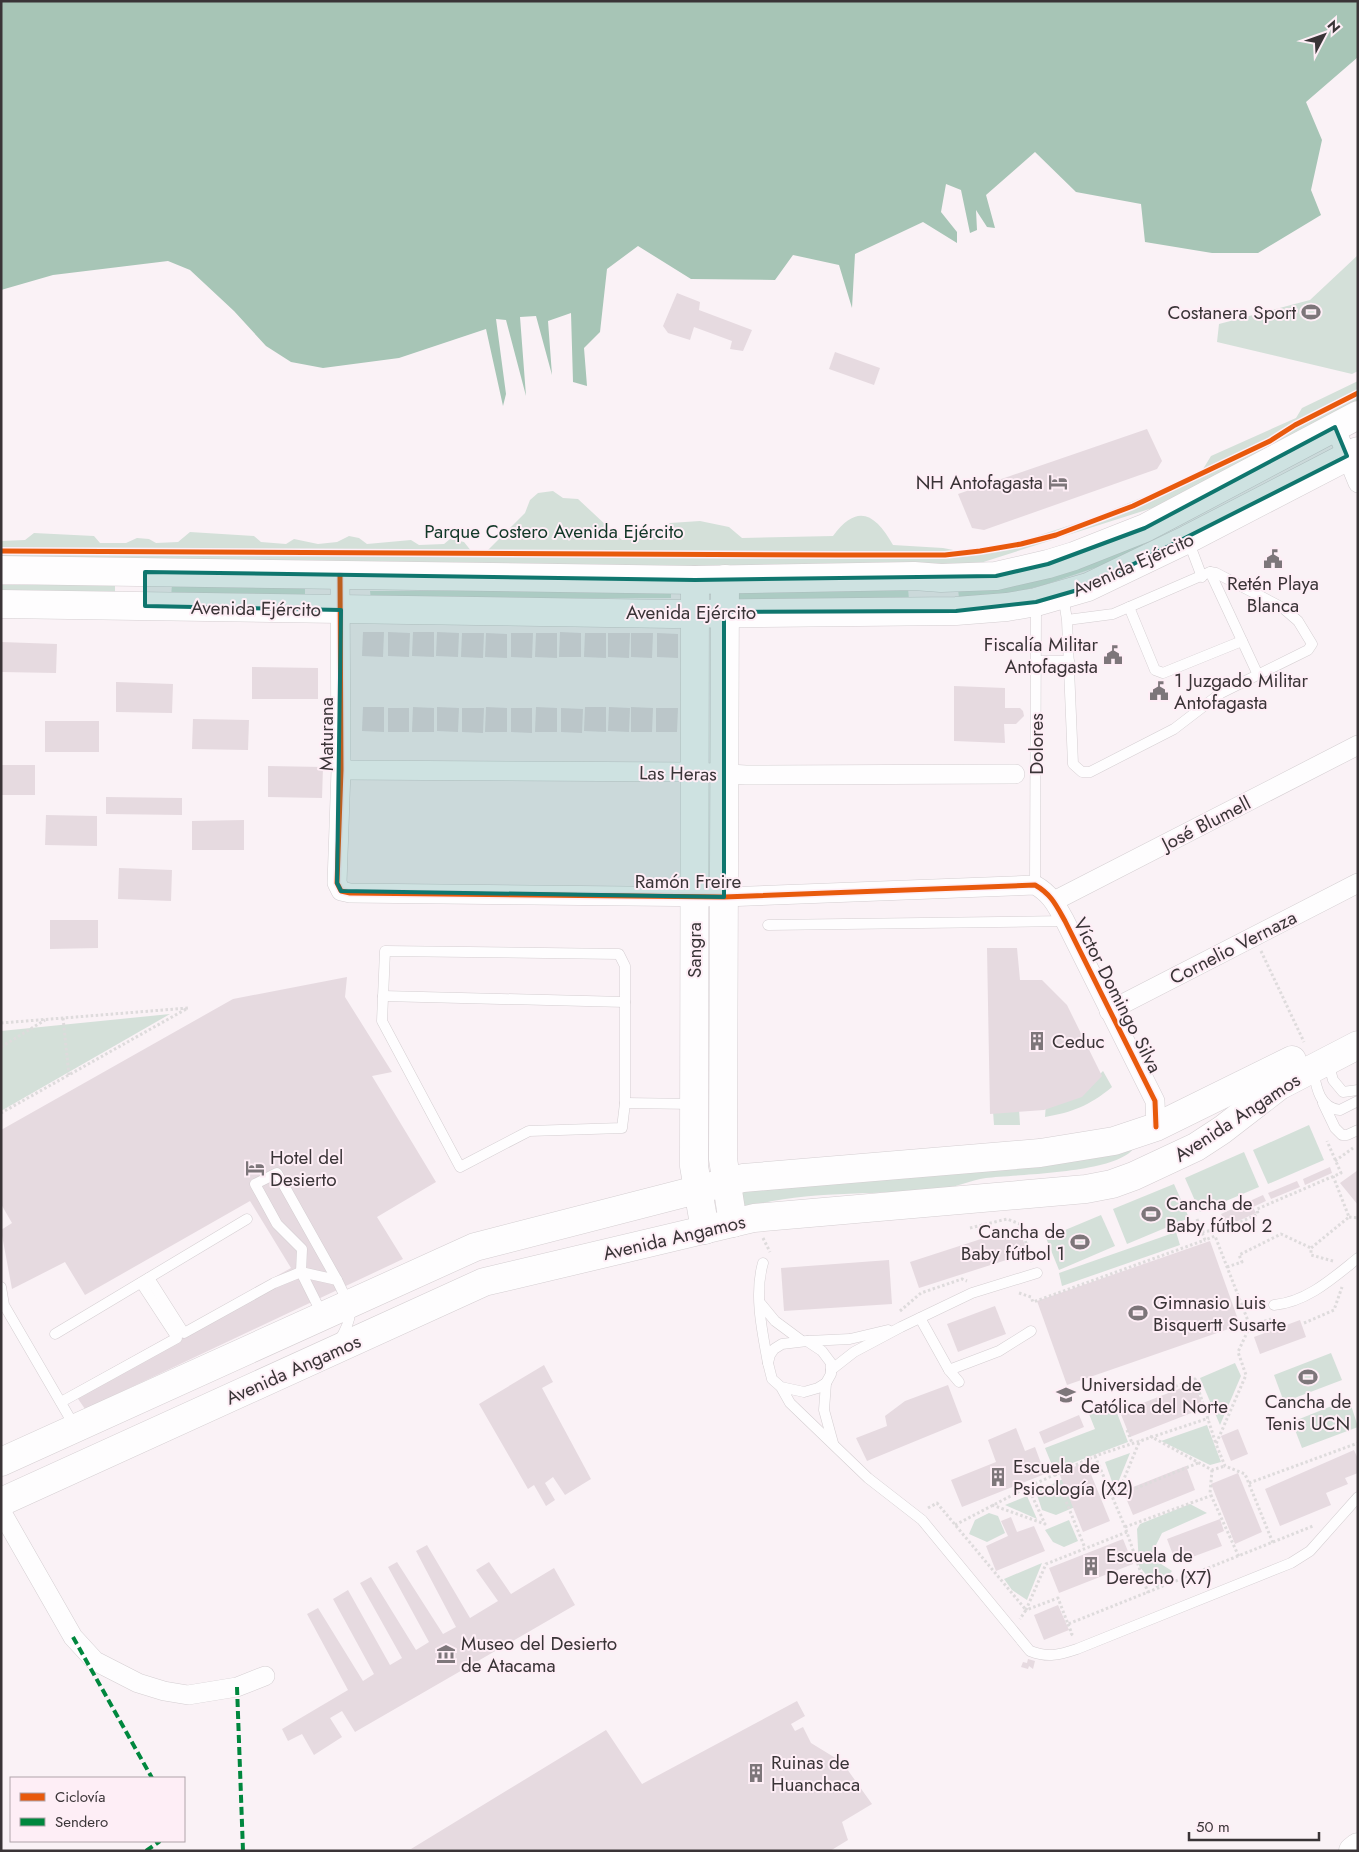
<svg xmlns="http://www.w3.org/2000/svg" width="1359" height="1852" viewBox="0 0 1359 1852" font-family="Jost,sans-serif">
<rect width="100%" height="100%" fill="#faf2f6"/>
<g fill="#d4e0d9">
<polygon points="1358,255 1358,371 1352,374 1217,342 1219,324 1310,300"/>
<path d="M1358,381V408L1165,504L974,565L353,567L1,562V541L25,540L34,533L94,536L100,543H126L137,538L149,539L156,543L178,542L190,532L254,536L261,542L286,544L294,539L318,544L337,542L349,536L359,538L367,544L411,540L419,545L444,544L450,539L464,542L472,552H486L525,513L530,500L538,493L553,491L563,498L578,499L622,540L652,537L670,523L700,521L729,527L742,538L833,536C858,502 876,515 893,545L943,548L979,555L1092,518L1200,474L1211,456L1296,418L1302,408Z"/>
<polygon points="1142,539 1143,545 1109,563 1044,585 1000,596 959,598 958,589"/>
<polygon points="172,584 305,586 305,597 171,598"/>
<rect x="1" y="585" width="114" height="12"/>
<polygon points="908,588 909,600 730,601 730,589"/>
<polygon points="671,590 671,598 371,600 370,591"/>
<polygon points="170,1014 1,1111 1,1031"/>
<path d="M1103,1071L1112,1087C1089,1106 1073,1112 1045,1117L1046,1103L1090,1084Z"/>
<polygon points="1019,1109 1020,1125 994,1125 993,1111"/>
<polygon points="1309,1125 1324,1160 1268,1184 1253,1150"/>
<path d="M1136,1144C1126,1174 1016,1174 986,1178C970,1180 955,1188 938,1190C874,1195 805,1190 743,1208L738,1193L743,1188Z"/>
<polygon points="1244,1152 1259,1187 1200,1212 1185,1178"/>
<polygon points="1174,1184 1189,1218 1127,1244 1113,1209"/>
<polygon points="1101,1215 1115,1246 1059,1270 1046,1238"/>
<polygon points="1176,1232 1180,1245 1062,1286 1059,1273"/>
<polygon points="1331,1353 1342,1380 1284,1402 1274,1375"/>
<polygon points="1235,1363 1241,1376 1220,1425 1200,1378"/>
<polygon points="1349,1399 1358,1427 1302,1448 1292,1422"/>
<polygon points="1114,1405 1128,1442 1054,1470 1045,1448 1095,1429 1089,1414"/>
<polygon points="1207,1425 1221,1462 1210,1465 1161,1441"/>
<polygon points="1130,1453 1115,1490 1105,1462"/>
<polygon points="1063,1479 1075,1507 1056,1515 1042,1510 1036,1492"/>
<polygon points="1027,1496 1037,1519 1005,1505"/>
<polygon points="1190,1504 1207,1513 1162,1533 1156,1545 1161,1564 1172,1571 1157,1588 1139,1566 1137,1529 1140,1524"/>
<polygon points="989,1513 998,1516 1005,1533 987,1542 969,1534 975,1520"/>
<polygon points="1069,1520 1078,1541 1064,1547 1053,1542 1045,1530"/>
<polygon points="1042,1563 1027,1600 1012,1590 1004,1579"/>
</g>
<polygon fill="#a7c5b6" points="1,1 1358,1 1358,57 1306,102 1322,140 1311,190 1321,215 1258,253 1212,253 1145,242 1141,204 1076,192 1035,152 986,195 995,228 987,227 976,210 977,230 970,233 961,190 946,184 941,212 957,232 957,243 923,222 855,254 852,308 839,265 793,255 775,280 691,279 638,246 607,269 600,332 584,348 587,386 573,382 571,313 548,321 552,375 536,316 520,317 526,396 506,320 496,319 506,394 503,406 486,329 399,358 323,368 291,362 266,346 234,311 190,270 168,261 53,275 1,290"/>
<g fill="#e6dae0">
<polygon points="677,293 700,302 699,310 752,330 743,351 730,349 732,341 694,327 690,340 668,333 663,326"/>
<polygon points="835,352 880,368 874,385 829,369"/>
<polygon points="1147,429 1162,461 1157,469 984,530 972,528 958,494"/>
<polygon points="363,632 384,632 383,657 362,656"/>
<polygon points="388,632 410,633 409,657 388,656"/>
<polygon points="413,632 434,632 434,657 412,656"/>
<polygon points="437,632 459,633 458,657 436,656"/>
<polygon points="560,632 581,633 581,657 559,657"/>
<polygon points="462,633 484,633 483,658 461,657"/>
<polygon points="486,633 507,634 507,658 485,657"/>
<polygon points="511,633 533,633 532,658 511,657"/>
<polygon points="536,633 557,633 557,658 535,657"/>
<polygon points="585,633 606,633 606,658 584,657"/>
<polygon points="608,633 630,633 629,658 608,657"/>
<polygon points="631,633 653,633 652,658 631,657"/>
<polygon points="657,633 678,634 678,658 657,657"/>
<polygon points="1,642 57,644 56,673 1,672"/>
<polygon points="252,667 318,668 318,699 252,699"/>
<polygon points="116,682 173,684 172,713 116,712"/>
<polygon points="954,686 1005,688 1005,708 1020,708 1023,711 1024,716 1016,724 1004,724 1005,743 954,741"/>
<polygon points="363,707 384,707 384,732 362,731"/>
<polygon points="413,707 434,708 434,732 412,732"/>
<polygon points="437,707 459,708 458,732 437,731"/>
<polygon points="486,707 507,708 507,732 485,732"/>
<polygon points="536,707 557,708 557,732 535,732"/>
<polygon points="585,707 606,707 606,732 584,731"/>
<polygon points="609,707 630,708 629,732 608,731"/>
<polygon points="631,707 653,708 652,732 631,732"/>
<rect x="388" y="708" width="21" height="24"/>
<polygon points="462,708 484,708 483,733 462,732"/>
<polygon points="511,708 532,708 532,733 511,732"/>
<polygon points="561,708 583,709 582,733 561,732"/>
<polygon points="656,708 678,708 677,732 656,732"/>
<polygon points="193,719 249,720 248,750 192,749"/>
<rect x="45" y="721" width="54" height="31"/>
<rect x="1" y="765" width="34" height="30"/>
<polygon points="268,766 323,767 322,798 268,797"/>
<polygon points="106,797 182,798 182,815 106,814"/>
<polygon points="46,815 97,816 97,846 45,845"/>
<polygon points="244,820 244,850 192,850 192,821"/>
<polygon points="119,868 172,870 171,901 118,899"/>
<polygon points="50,920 98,920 98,948 50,949"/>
<polygon points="987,948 1017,948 1020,980 1042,980 1067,1005 1102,1076 1082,1097 1044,1110 990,1114"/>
<polygon points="347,977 345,997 392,1072 372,1076 436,1182 377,1217 403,1259 85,1409 72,1390 291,1268 250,1201 85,1295 65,1262 12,1289 1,1230 12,1223 1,1204 1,1130 233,999"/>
<polygon points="1330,1167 1332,1173 1305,1185 1303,1179"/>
<polygon points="1358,1170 1358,1205 1340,1183"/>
<polygon points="1297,1181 1300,1187 1271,1199 1268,1193"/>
<polygon points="1263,1195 1266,1201 1253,1207 1256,1213 1227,1226 1221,1214"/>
<polygon points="1018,1227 1028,1253 919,1288 910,1262"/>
<polygon points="1210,1241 1240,1325 1067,1385 1037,1301"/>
<polygon points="889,1260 892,1304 784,1311 781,1268"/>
<polygon points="995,1306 1006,1334 958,1352 947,1324"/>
<polygon points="1300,1320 1306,1337 1260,1354 1254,1337"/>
<polygon points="544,1365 553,1382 542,1388 591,1479 565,1495 553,1477 545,1483 555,1500 546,1506 534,1485 528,1489 479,1404"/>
<polygon points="1194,1383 1204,1408 1130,1437 1120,1412"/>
<polygon points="948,1385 962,1422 867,1461 856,1438 887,1426 885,1416 905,1401"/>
<polygon points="1079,1415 1084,1427 1044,1444 1039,1432"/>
<polygon points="1016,1428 1025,1451 1035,1447 1045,1474 962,1507 951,1480 996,1462 988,1440"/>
<polygon points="1238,1429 1248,1454 1231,1461 1221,1436"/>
<polygon points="1354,1450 1358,1459 1358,1473 1345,1478 1348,1484 1326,1493 1331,1505 1280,1526 1265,1489"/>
<polygon points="1086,1462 1110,1521 1083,1532 1059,1473"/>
<polygon points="1186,1466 1195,1490 1133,1515 1123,1491"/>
<polygon points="1238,1473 1262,1532 1235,1544 1211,1484"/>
<polygon points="1011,1517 1017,1532 1034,1526 1045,1551 996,1571 986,1546 1008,1536 1001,1521"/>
<polygon points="1220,1519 1224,1531 1217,1534 1222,1546 1176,1563 1167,1539"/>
<polygon points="1123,1539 1133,1564 1059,1593 1049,1568"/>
<polygon points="427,1545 470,1618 498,1601 476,1570 489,1562 511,1594 554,1568 575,1605 355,1732 342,1711 330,1718 342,1737 314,1755 302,1734 288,1741 282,1729 348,1690 307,1614 318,1608 363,1681 374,1674 333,1599 348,1590 390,1665 402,1658 360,1583 371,1577 416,1650 429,1642 388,1567 397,1562 443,1634 456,1627 416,1551"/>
<polygon points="1058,1605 1069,1630 1044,1640 1034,1615"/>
<polygon points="1028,1659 1035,1661 1033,1669 1029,1666 1028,1669 1021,1667 1023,1662 1027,1663"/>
<polygon points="797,1701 805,1716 791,1724 795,1731 803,1727 811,1743 842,1762 872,1804 842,1822 848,1840 830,1851 411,1849 606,1730 642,1784"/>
</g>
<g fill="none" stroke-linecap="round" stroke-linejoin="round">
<g stroke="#d4ced1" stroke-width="11">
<g id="lane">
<polyline points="1188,540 1202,577"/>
<polyline points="1210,572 1258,675"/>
<polyline points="1063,595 1067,620 1073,764 1082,772 1090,772 1174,729 1221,693 1308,650 1312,644 1298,621 1283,608 1216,573 1210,572 1113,614 1067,620"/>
<polyline points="1129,607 1155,670 1163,673 1242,641"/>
<polyline points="1036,661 1069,661"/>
<polyline points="1035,885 1036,604"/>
<polyline points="768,925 1065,921"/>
<polygon points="385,951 619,954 625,966 625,1103 622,1128 529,1131 460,1167 382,1021"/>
<polyline points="383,996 625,1002"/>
<polyline points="1328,1062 1333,1080 1343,1092 1358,1090"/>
<path d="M1313,1070C1316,1086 1319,1108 1340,1110L1358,1101"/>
<polyline points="625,1103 694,1104"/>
<polyline points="1323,1103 1335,1128 1342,1135 1347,1135 1358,1130"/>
<path d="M763,1263C754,1294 762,1331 768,1363"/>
<path d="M149,1278L184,1333L274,1283L301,1272L337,1280C351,1309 356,1313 339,1341"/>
<polyline points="1,1287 4,1305 75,1427"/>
<polyline points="761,1304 775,1321 802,1341"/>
<path d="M1274,1305C1307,1302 1333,1278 1358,1258"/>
<polyline points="322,1314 301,1272 302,1249 277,1224 255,1184 277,1173 337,1280"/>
<polyline points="920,1318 949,1370 959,1382"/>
<polyline points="55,1334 247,1219"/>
<polyline points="808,1341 850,1339 888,1330"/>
<polyline points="831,1370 854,1352 901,1327 972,1293 1037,1273"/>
<polyline points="949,1370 999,1351 1031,1331"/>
<polyline points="826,1383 824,1410 833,1443"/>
<path d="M781,1387L804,1392L818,1388L826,1383L831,1374V1363L822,1351L807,1341L782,1344L774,1349L770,1355L768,1363L772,1379L781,1387L790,1403L868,1478L922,1520L1030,1651C1048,1658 1059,1655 1077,1649L1291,1563L1310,1551L1358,1497"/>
<polyline points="61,1402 177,1338 141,1283"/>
</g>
</g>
<g stroke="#d4ced1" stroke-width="20">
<g id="street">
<polyline points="1335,427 1358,483"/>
<path d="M340,576L341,770L337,883L341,891L350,893L724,897L1035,885C1051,894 1056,905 1065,921L1155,1101L1156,1127"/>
<polyline points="341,770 696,772 746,775 1015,774"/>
<polyline points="1054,901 1358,745"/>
<polyline points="1109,1011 1358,883"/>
<polyline points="1,1511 73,1637 95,1661 138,1683 164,1691 188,1695 237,1687 265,1676"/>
</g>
</g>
<g stroke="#d4ced1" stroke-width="29">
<g id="secondary">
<polyline points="725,579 723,1159 733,1223"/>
<polyline points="695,580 694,1166 705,1230"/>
<polyline points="1,1462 475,1247 743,1178 1040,1153 1114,1141 1156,1127 1292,1060"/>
<polyline points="1,1502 484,1282 754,1218 1086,1189 1112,1184 1134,1176 1196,1147 1222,1130 1279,1086 1358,1045"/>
</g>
</g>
<g stroke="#d4ced1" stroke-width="29">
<polyline id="primary" points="1353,1851 1358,1847"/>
</g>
<g stroke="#d4ced1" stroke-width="29">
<g id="highway">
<polyline points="1,570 695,580 914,576 941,578 996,576 1048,564 1074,556 1145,528 1358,415"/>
<polyline points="1,604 673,614 956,611 1007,607 1036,602 1088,587 1188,539 1358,451"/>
</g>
</g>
<g stroke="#dedbdc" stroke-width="3" stroke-dasharray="2.5 2.5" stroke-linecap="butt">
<polyline points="1261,951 1304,1042"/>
<polyline points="63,1018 69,1075"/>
<polyline points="1,1023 188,1008 1,1113"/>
<polyline points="1,1047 45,1020"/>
<polyline points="1335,1161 1353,1148"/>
<polyline points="1333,1176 1349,1217"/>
<polyline points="1349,1217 1358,1218"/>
<polyline points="1197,1219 1205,1240 1215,1236 1250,1326 1271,1319"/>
<polyline points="970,1228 1007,1219 1020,1224 1032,1262"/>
<polyline points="1202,1232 1227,1228 1258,1214 1257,1209 1341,1173 1327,1141"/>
<polyline points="763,1238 770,1252"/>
<polyline points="1333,1261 1311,1255 1311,1248 1349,1217"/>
<polyline points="1227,1267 1242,1262 1239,1255 1281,1234 1311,1248"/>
<polyline points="1019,1293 1031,1297 1033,1302 1205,1240"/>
<polyline points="900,1311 921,1293 962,1279 967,1281"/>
<polyline points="1304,1323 1334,1310 1342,1287"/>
<polyline points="1250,1326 1238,1352 1246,1375 1216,1444 1225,1466 1245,1474 1273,1543"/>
<polyline points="1166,1390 1195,1379 1216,1444"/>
<polyline points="1127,1430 1132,1443"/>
<polyline points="1150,1436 1212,1470 1225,1466"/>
<polyline points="1095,1456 1125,1527 1148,1593"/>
<polyline points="1212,1470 1210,1493 1239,1557"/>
<polyline points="1055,1474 1085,1548"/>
<polyline points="1249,1483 1358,1443"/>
<polyline points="1117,1496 1198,1463"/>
<polyline points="1117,1496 1140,1440"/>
<polyline points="992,1505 1045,1524 1028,1487"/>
<polyline points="928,1508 937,1503 1026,1610 1020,1619"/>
<polyline points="955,1525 1028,1487 1095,1456 1209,1418"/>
<polyline points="1125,1527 1210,1496"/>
<polyline points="1127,1532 1046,1564 1026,1610 1058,1598 1068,1624 1313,1526"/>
<polyline points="1068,1624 1072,1634 1069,1636"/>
</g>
<use href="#lane" stroke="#fefdfe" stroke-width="10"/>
<use href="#street" stroke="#fefdfe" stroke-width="19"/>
<use href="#secondary" stroke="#fefdfe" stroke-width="28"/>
<use href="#primary" stroke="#fefdfe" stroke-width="28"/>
<use href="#highway" stroke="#fefdfe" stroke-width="28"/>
<g stroke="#00873e" stroke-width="4" stroke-dasharray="8 4" stroke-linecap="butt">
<polyline points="73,1637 152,1778"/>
<polyline points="237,1687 243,1851"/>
<polyline points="146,1851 160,1841"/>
</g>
<g stroke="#feeef6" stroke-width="8">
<g id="cycleway">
<polyline points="1,551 839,555 945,555 980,551 1021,544 1056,535 1133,506 1270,441 1295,425 1358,393"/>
<path d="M340,576L341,770L337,883L341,891L350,893L724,897L1035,885C1051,894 1056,905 1065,921L1155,1101L1156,1127"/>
</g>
</g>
<use href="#cycleway" stroke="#e8590c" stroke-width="5"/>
</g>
<path fill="#0f766e" fill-opacity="0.2" stroke="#0f766e" stroke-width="4" stroke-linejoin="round" d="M1335,427L1347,456L1088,587L1036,602L956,611L724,612V897L341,891L337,883L341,610L145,606V572L695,580L996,576L1048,564L1145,528Z"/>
<defs>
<g id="stadium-bare" transform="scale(1.5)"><path d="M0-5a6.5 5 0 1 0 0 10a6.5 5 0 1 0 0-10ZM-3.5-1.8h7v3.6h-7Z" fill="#7d767a" stroke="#feeef6" stroke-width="2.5" paint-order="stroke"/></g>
<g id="hotel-bare" transform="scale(1.5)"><path d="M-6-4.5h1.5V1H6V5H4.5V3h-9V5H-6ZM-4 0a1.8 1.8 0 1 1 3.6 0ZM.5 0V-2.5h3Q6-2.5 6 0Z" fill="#7d767a" stroke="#feeef6" stroke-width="2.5" paint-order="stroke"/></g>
<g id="civic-bare" transform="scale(1.5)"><path d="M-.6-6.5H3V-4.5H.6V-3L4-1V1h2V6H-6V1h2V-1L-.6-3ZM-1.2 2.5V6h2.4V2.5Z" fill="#7d767a" stroke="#feeef6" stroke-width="2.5" paint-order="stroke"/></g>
<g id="building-bare" transform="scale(1.5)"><path d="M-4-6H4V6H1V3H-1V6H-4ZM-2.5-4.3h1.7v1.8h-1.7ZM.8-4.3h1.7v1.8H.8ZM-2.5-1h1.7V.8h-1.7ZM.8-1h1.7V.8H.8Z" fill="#7d767a" stroke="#feeef6" stroke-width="2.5" paint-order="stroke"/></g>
<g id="university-bare" transform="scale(1.5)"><path d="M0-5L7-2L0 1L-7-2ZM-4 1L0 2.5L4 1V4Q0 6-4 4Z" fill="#7d767a" stroke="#feeef6" stroke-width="2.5" paint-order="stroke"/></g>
<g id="museum-bare" transform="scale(1.5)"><path d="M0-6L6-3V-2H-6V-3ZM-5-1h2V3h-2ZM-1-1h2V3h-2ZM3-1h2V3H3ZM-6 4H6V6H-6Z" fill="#7d767a" stroke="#feeef6" stroke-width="2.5" paint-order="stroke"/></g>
</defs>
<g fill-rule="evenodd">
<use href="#stadium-bare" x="1311" y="312"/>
<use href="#hotel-bare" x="1058" y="482"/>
<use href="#civic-bare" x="1273" y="559"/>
<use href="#civic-bare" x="1113" y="655"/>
<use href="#civic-bare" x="1159" y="691"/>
<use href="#building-bare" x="1037" y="1041"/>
<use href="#hotel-bare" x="255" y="1168"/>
<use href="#stadium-bare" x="1151" y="1214"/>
<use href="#stadium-bare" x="1080" y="1242"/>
<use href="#stadium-bare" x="1138" y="1313"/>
<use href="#stadium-bare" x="1308" y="1377"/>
<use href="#university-bare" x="1066" y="1395"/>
<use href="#building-bare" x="998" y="1477"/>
<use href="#building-bare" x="1091" y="1566"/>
<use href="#museum-bare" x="446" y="1654"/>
<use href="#building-bare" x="756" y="1773"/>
</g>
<g text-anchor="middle" stroke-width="4" stroke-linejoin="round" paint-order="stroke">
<g font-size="19" fill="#3a3437" stroke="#feeef6" text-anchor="start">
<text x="1296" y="319" text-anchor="end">Costanera Sport</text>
<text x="1043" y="489" text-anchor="end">NH Antofagasta</text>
<text x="1273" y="590" text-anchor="middle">Retén Playa<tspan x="1273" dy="22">Blanca</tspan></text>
<text x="1098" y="651" text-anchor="end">Fiscalía Militar<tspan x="1098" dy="22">Antofagasta</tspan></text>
<text x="1174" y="687">1 Juzgado Militar<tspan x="1174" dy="22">Antofagasta</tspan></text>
<text x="1052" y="1048">Ceduc</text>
<text x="270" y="1164">Hotel del<tspan x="270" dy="22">Desierto</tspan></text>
<text x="1166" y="1210">Cancha de<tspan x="1166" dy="22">Baby fútbol 2</tspan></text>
<text x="1065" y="1238" text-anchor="end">Cancha de<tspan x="1065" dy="22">Baby fútbol 1</tspan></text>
<text x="1153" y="1309">Gimnasio Luis<tspan x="1153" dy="22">Bisquertt Susarte</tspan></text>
<text x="1081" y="1391">Universidad de<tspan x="1081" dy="22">Católica del Norte</tspan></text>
<text x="1308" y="1408" text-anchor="middle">Cancha de<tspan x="1308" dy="22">Tenis UCN</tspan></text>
<text x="1013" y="1473">Escuela de<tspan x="1013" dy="22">Psicología (X2)</tspan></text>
<text x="1106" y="1562">Escuela de<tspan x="1106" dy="22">Derecho (X7)</tspan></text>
<text x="461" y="1650">Museo del Desierto<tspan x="461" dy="22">de Atacama</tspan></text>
<text x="771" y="1769">Ruinas de<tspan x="771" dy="22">Huanchaca</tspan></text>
</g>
<g font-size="19" fill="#123828" stroke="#feeef6">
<text x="554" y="538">Parque Costero Avenida Ejército</text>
</g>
<g font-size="19" fill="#3a3437" stroke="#feeef6">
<text transform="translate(1133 564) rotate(-24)" y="7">Avenida Ejército</text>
<text transform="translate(256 608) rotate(1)" y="7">Avenida Ejército</text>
<text x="691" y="619">Avenida Ejército</text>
<text transform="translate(326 734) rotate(-90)" y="7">Maturana</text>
<text transform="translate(1036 744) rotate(-90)" y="7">Dolores</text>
<text transform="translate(678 773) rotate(1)" y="7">Las Heras</text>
<text transform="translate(1206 823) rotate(-27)" y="7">José Blumell</text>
<text x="688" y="888">Ramón Freire</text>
<text transform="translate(1233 947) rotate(-27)" y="7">Cornelio Vernaza</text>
<text transform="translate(694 950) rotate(-90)" y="7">Sangra</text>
<text transform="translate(1118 995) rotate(63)" y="7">Víctor Domingo Silva</text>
<text transform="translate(1237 1117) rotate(-33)" y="7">Avenida Angamos</text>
<text transform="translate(674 1237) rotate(-13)" y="7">Avenida Angamos</text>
<text transform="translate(293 1369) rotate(-24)" y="7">Avenida Angamos</text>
</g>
</g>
<rect width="1359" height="1852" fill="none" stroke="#3a3437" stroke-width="5"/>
<rect x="10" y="1777" width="175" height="65" fill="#feeef6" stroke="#b0a4aa"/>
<rect x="20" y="1793" width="25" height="8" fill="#e8590c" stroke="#b0a4aa"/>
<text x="55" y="1802" font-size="15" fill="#3a3437">Ciclovía</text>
<rect x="20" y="1818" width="25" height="8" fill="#00873e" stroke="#b0a4aa"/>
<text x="55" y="1827" font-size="15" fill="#3a3437">Sendero</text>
<g transform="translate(1324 35) rotate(49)" stroke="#feeef6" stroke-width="4" paint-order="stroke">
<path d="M0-4L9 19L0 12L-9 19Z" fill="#3a3437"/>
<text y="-8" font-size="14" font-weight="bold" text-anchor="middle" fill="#3a3437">N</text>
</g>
<path d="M1189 1832v8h130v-8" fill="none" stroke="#3a3437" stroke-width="2.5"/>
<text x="1196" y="1832" font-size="15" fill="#3a3437" stroke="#feeef6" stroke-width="4" paint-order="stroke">50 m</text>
</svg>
